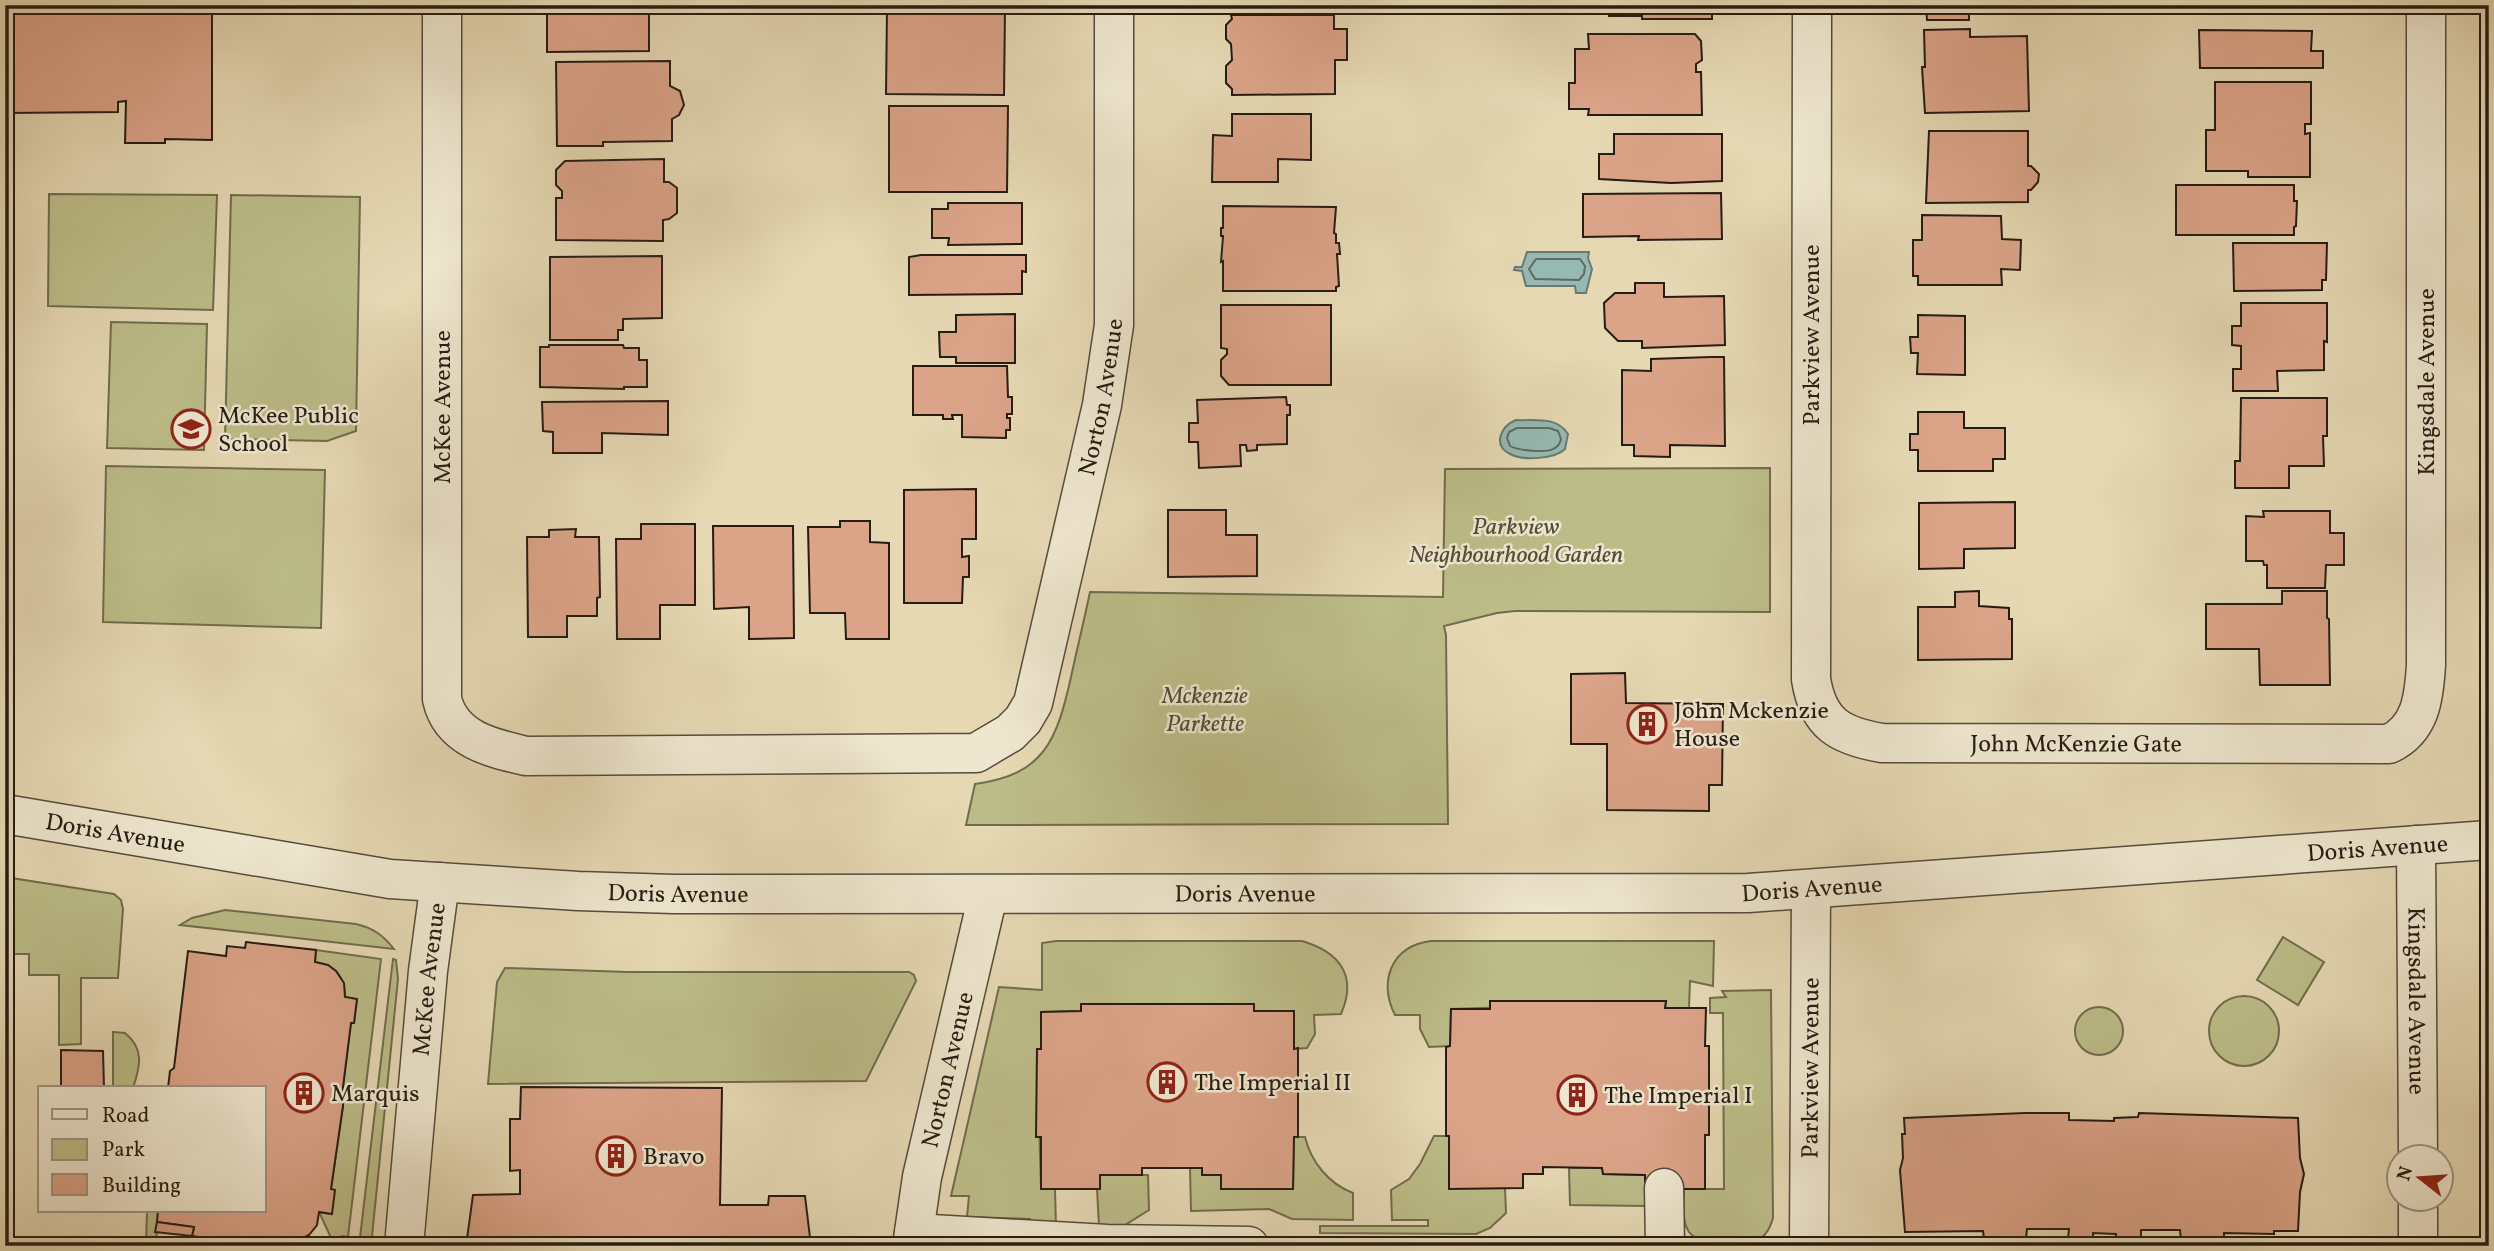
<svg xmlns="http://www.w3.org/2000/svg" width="2494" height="1251" viewBox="0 0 2494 1251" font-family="Vollkorn,serif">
<rect width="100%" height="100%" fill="#e5d8b3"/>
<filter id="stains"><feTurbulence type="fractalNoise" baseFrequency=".00286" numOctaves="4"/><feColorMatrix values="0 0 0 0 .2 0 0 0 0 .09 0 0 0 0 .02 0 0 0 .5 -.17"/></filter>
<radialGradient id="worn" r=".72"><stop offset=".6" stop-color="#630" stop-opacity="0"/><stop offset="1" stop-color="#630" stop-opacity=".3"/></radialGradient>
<g fill="#bcbc88" stroke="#716c4e" stroke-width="2">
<polygon points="49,194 217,195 213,310 48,306"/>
<polygon points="231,195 360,197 356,431 327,441 225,439"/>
<polygon points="111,322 207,324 204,450 107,448"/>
<polygon points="106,466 325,470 321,628 103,622"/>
<path d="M1770,468V612L1515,611L1497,613L1444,626L1446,635L1448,824L966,825L975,784C1045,775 1057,739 1071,677C1077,649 1084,621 1090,592L1443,597L1445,469Z"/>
<polygon points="5,877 114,894 121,900 123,909 118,978 81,978 81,1044 59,1045 59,975 29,975 29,954 5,954"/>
<path d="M225,910L356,924C373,928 383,935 394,949L180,925L192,918Z"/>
<polygon points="2489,935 2489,1010 2486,1008 2485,939"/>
<polygon points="2283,937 2324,962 2298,1005 2257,980"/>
<path d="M1056,941H1302C1339,952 1358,975 1341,1014L1314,1015L1315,1034L1307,1048L1294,1049V1011H1254V1004H1082L1081,1011L1042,1012L1041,1049H1037L1041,1188L1055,1189L1056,1228H1031L1030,1219L967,1217L969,1196H951L999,987L1042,990V943Z"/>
<path d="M1431,941H1714L1713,986L1690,981L1689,1008H1665L1666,1002L1451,1009L1450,1046L1429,1047L1420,1029V1015H1395C1378,982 1391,946 1431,941Z"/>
<path d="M316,950L381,959L348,1237L342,1236L333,1242L319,1212L331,1214V1189L343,1106V1087L351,1023H354L357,999L345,997C345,977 335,965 315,962Z"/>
<polygon points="393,959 396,960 398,979 371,1246 359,1246"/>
<polygon points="505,968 628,972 909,972 914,975 916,981 866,1081 488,1084 497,982"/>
<path d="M1771,990L1773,1218C1771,1225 1768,1233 1762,1237C1749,1249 1700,1247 1689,1232C1681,1220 1684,1203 1684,1189H1724L1723,1013H1710V998L1726,997L1722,991Z"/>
<circle cx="2244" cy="1031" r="35"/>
<circle cx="2099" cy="1031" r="24"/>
<path d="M113,1032L125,1033C145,1049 140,1067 133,1088H113Z"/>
<polygon points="1434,1136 1449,1136 1505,1188 1506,1213 1490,1228 1476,1234 1320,1233 1320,1226 1428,1226 1428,1220 1392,1220 1391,1190 1409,1179 1420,1164"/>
<path d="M1294,1137H1305C1311,1162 1329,1184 1353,1193V1220L1292,1219L1269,1209L1191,1211L1190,1168H1202L1203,1175H1221V1189H1293Z"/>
<polygon points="1569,1168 1602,1168 1603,1174 1645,1175 1645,1206 1570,1205"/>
<polygon points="1100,1175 1148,1175 1149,1210 1117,1230 1099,1226 1097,1189 1100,1189"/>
<polygon points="147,1211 158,1211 156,1246 146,1246"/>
</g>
<g fill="#96b9b2" stroke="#697a73" stroke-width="2">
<polygon points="1527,252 1589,252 1588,258 1592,269 1586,293 1576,293 1575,286 1526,286 1522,271 1514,270 1515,267 1522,267"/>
<path d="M1516,420C1535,421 1557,416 1568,434L1565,449C1555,459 1523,461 1510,454C1492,445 1501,426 1516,420Z"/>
</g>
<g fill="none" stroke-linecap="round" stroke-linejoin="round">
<g stroke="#5e6a63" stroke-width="2">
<polygon points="1536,259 1580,259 1585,266 1584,274 1579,280 1535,279 1529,269"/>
<path d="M1517,428H1549L1558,431L1561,439C1560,443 1559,446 1555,448C1547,454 1517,450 1510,446L1507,438L1509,432Z"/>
</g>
</g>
<g fill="#dba388" stroke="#261c14" stroke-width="2">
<polygon points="5,5 212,6 212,140 165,139 165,143 125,143 126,101 118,102 118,112 5,113"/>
<polygon points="547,5 649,5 649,51 547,52"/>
<polygon points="1604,5 1712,5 1712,19 1642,19 1642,16 1609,16 1609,9 1604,9"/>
<polygon points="1926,5 1969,5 1969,20 1927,20"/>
<polygon points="2262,5 2320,5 2320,11 2262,13"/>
<polygon points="887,9 1005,9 1004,95 886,94"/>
<polygon points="1231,15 1334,15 1334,29 1347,29 1347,60 1335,60 1335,94 1232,95 1232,89 1226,83 1226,66 1232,60 1231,44 1226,39 1226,25 1232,19"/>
<polygon points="1970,29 1970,37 2027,36 2029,111 1925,113 1922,67 1925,67 1924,30"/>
<polygon points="2199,30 2312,31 2311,51 2323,51 2323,68 2200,68"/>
<polygon points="1588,34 1695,34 1701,41 1702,60 1696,64 1696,72 1701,72 1702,115 1588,115 1589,109 1569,109 1569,83 1575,83 1575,49 1589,49"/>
<polygon points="670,61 670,86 680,91 684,105 679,115 672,119 672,141 603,142 603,146 557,146 556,62"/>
<polygon points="2215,82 2311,82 2311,124 2305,124 2305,134 2310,133 2310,177 2248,177 2248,171 2206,171 2206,130 2215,130"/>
<polygon points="889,106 1008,106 1007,192 889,192"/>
<polygon points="1232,114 1311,114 1311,160 1278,159 1278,182 1212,182 1213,135 1232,136"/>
<polygon points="1929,131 2028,131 2028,166 2031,166 2039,174 2038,182 2031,190 2028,190 2028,202 1926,203"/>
<polygon points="1614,134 1722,134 1722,181 1671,183 1599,179 1599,154 1614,154"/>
<polygon points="664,159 664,182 669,182 677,188 677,213 669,219 663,220 663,241 556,240 556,198 562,198 562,191 556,185 556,170 565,161"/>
<polygon points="2176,185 2294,185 2294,201 2297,201 2296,226 2294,227 2294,235 2176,235"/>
<polygon points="1721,193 1722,239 1638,240 1639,236 1583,237 1583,194"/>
<polygon points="948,203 1022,203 1022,244 948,245 949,238 932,238 932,209 948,209"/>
<polygon points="1223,206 1336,207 1334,233 1336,234 1336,243 1339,243 1340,254 1337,254 1339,286 1336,287 1336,291 1223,291 1223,261 1221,262 1223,236 1221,236 1221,228 1223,228"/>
<polygon points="1922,215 2001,216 2002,239 2021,240 2020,270 2001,269 2002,285 1918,285 1918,276 1913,276 1913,240 1922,240"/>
<polygon points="2233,243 2327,243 2326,280 2322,280 2322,290 2234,291"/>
<polygon points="921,255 1026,255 1026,272 1022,271 1022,294 909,295 909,257"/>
<polygon points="662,256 662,318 623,319 623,330 618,330 618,340 550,340 550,257"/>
<polygon points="1635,283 1664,283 1664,297 1724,296 1725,345 1642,348 1642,341 1618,341 1605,328 1604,303 1615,293 1635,293"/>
<polygon points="2241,303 2327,303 2327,342 2324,341 2324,370 2277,371 2278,391 2233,391 2233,369 2241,369 2241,346 2232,345 2232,326 2241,326"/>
<polygon points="1221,305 1331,305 1331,385 1229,385 1221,376 1221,360 1227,354 1227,349 1221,348"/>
<polygon points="1015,314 1015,363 956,363 956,357 940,357 939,332 956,332 956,315"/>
<polygon points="1918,315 1965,316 1965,375 1917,374 1918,353 1911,353 1910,337 1918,337"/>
<polygon points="549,345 623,345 624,348 639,348 639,360 647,360 647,387 624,387 624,389 540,387 540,347 549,347"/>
<polygon points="1711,357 1724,357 1725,446 1670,445 1670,457 1634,456 1634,445 1622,445 1622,370 1651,371 1651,359"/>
<polygon points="913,366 1007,366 1008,397 1012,397 1012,414 1007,414 1007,418 1010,418 1010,430 1006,430 1006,438 962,437 962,415 952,415 953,419 943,419 943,415 913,415"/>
<polygon points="1286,397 1287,405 1290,405 1290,415 1287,415 1287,444 1257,445 1257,450 1247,451 1246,445 1240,445 1241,466 1199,468 1198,442 1189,442 1189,423 1198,423 1197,400"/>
<polygon points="2241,398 2327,398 2327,436 2323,436 2324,466 2289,466 2289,488 2235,488 2235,461 2240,461"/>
<polygon points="668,401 668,435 602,433 602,453 553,453 553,432 543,431 542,402"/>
<polygon points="1918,412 1964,412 1964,428 2005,428 2005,459 1993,459 1993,471 1918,471 1918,450 1910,450 1910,434 1918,434"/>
<polygon points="976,489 976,539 962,539 962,557 969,556 969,577 963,577 962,603 904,603 904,490"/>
<polygon points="2015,502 2015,548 1964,549 1964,568 1919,569 1919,503"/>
<polygon points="1168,510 1226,510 1226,535 1257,535 1257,576 1168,577"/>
<polygon points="2263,511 2330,511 2330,533 2344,533 2344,565 2326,565 2325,588 2267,588 2267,565 2264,565 2263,561 2246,561 2246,516 2264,517"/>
<polygon points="840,521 870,521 870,542 889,543 889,639 846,639 845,613 810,613 808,527 840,527"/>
<polygon points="641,524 695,524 695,605 660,605 660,639 617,639 616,539 641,539"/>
<polygon points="713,526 793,526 794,638 749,639 749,607 714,609"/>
<polygon points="576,529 575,537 599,537 600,597 597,598 597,616 567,616 567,637 528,637 527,537 549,537 549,530"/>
<polygon points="1979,591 1979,606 2009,608 2009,619 2012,619 2012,659 1918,660 1918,607 1955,607 1955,592"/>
<polygon points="2282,591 2327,591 2327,618 2329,619 2330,685 2260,685 2259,649 2206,649 2206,604 2282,604"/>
<polygon points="1625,673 1626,703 1723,704 1722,785 1709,785 1709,811 1607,810 1607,744 1571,744 1571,674"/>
<polygon points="246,942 316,950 315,962 328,965 336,971 344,983 345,997 357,999 354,1023 351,1023 343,1087 343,1106 331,1189 335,1190 332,1214 319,1212 317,1225 309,1235 297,1241 282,1241 281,1246 211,1245 212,1239 192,1236 194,1227 157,1222 158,1211 264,1211 264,1088 168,1088 170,1071 174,1068 188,951 226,956 227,946 245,948"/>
<polygon points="1490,1001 1666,1001 1665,1008 1706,1008 1705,1046 1709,1046 1709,1135 1705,1135 1705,1189 1645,1189 1645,1175 1603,1174 1602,1168 1543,1167 1543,1174 1523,1174 1523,1188 1449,1189 1449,1136 1446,1136 1446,1047 1450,1046 1451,1009 1490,1009"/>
<polygon points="1081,1004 1254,1004 1254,1011 1294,1011 1294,1049 1298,1048 1298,1137 1294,1137 1293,1189 1221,1189 1221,1175 1202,1175 1202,1168 1142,1168 1142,1175 1100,1175 1100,1189 1041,1189 1041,1137 1036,1137 1037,1049 1041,1049 1041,1012 1081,1011"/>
<polygon points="61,1050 103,1051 104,1088 61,1088"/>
<polygon points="521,1087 722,1088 720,1205 768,1205 769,1196 805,1196 811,1246 466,1246 473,1195 520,1194 520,1170 510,1171 510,1119 520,1119"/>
<polygon points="2025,1113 2069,1113 2069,1120 2114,1121 2114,1118 2138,1117 2139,1113 2298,1118 2300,1158 2304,1174 2300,1192 2298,1231 2274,1231 2274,1234 2224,1233 2224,1240 2181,1240 2180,1230 2141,1230 2141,1238 2116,1238 2116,1234 2093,1233 2093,1238 2068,1238 2069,1229 2027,1229 2026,1239 1984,1239 1983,1231 1905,1232 1900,1170 1903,1158 1902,1134 1905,1134 1904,1118"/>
<polygon points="157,1222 194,1227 192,1236 155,1232"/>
</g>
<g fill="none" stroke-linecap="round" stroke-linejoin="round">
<g stroke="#564b3c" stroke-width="41">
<g id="minor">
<path id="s1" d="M442,5V699C451,739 491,748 526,756L976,753L1010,733L1023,720L1033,703L1102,405L1114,325V5"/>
<path id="s2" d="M1812,5L1811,679C1818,724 1840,736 1882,743L2389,744C2421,729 2424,697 2426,665V5"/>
<path id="s3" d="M5,814L390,879L578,891L674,894L1748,893L2489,840"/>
<path id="s4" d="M2416,845L2418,1156"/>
<polyline points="1664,1188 1665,1246"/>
<polyline points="2418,1198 2418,1246"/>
<polyline points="914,1233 1107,1244 1249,1246"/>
<path id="s5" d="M404,1246L428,971L440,882"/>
<path id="s6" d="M912,1246L922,1177L988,895"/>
<path id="s7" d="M1809,1246L1811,890"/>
</g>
</g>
<use href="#minor" stroke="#eee6ce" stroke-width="38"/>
</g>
<defs>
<g id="school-ring" transform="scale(2.0125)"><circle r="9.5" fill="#eee6ce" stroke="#8f2418" stroke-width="1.5"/><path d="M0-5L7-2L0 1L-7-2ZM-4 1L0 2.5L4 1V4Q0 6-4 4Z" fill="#8f2418"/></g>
<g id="building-ring" transform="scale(2.0125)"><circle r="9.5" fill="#eee6ce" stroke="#8f2418" stroke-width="1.5"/><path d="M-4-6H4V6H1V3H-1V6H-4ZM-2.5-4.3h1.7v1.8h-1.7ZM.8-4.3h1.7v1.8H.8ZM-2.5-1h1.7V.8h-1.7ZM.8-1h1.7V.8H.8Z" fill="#8f2418"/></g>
</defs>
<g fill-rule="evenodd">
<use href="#school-ring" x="191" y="429"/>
<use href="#building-ring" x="1647" y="724"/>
<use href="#building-ring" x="1167" y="1082"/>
<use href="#building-ring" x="304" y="1093"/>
<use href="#building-ring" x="1577" y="1095"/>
<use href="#building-ring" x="616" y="1156"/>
</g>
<g text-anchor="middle" stroke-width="5" stroke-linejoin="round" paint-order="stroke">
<g font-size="24" fill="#261c14" stroke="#eee6ce">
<text transform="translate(1811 335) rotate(-90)" y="8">Parkview Avenue</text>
<text transform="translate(2426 382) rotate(-90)" y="8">Kingsdale Avenue</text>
<text dy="8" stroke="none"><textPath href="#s1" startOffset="1643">Norton Avenue</textPath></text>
<text transform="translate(442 407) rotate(-90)" y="8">McKee Avenue</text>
<text dy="8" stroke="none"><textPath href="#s2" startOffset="973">John McKenzie Gate</textPath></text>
<text dy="8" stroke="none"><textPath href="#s3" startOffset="112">Doris Avenue</textPath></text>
<text dy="8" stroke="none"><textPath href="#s3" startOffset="2380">Doris Avenue</textPath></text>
<text dy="8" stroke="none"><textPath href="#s3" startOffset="1813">Doris Avenue</textPath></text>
<text dy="8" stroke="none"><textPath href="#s3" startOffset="679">Doris Avenue</textPath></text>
<text dy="8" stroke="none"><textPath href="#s3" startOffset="1246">Doris Avenue</textPath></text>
<text dy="8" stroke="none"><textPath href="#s5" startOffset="268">McKee Avenue</textPath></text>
<text dy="8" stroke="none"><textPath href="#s4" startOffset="156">Kingsdale Avenue</textPath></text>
<text dy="8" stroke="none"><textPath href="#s7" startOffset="178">Parkview Avenue</textPath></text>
<text dy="8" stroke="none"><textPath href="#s6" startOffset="180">Norton Avenue</textPath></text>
</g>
<g font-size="24" fill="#261c14" stroke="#eee6ce" text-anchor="start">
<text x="218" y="423">McKee Public<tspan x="218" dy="28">School</tspan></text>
<text x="1674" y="718">John Mckenzie<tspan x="1674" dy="28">House</tspan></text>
<text x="1194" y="1090">The Imperial II</text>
<text x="331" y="1101">Marquis</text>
<text x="1604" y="1103">The Imperial I</text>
<text x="643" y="1164">Bravo</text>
</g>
<g font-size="24" font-style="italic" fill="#534c37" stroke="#eee6ce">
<text x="1516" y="534">Parkview<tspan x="1516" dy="28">Neighbourhood Garden</tspan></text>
<text x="1205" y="703">Mckenzie<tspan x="1205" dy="28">Parkette</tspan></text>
</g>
</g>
<rect width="2494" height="1251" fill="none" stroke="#e5d8b3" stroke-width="28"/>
<rect x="7" y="7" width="2480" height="1237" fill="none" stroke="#261c14" stroke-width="3.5"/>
<rect x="14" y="14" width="2466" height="1223" fill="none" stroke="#261c14" stroke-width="2"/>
<rect x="38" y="1086" width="228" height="126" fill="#eee6ce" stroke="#9e9584" stroke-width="2"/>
<rect x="52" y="1109" width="35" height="10" fill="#eee6ce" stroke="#9e9584" stroke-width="2"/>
<text x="102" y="1122" font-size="21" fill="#261c14">Road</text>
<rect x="52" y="1139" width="35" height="21" fill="#bcbc88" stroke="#9e9584" stroke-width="2"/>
<text x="102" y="1156" font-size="21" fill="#261c14">Park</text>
<rect x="52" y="1174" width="35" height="21" fill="#dba388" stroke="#9e9584" stroke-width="2"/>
<text x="102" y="1192" font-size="21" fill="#261c14">Building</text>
<g transform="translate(2420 1178) rotate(287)"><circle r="33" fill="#eee6ce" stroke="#9e9584" stroke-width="2"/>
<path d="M0-5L12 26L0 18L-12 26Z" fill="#8f2418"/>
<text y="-10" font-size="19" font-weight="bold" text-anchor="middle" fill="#261c14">N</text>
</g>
<rect width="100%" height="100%" filter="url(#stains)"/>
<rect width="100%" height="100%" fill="url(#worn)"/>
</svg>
